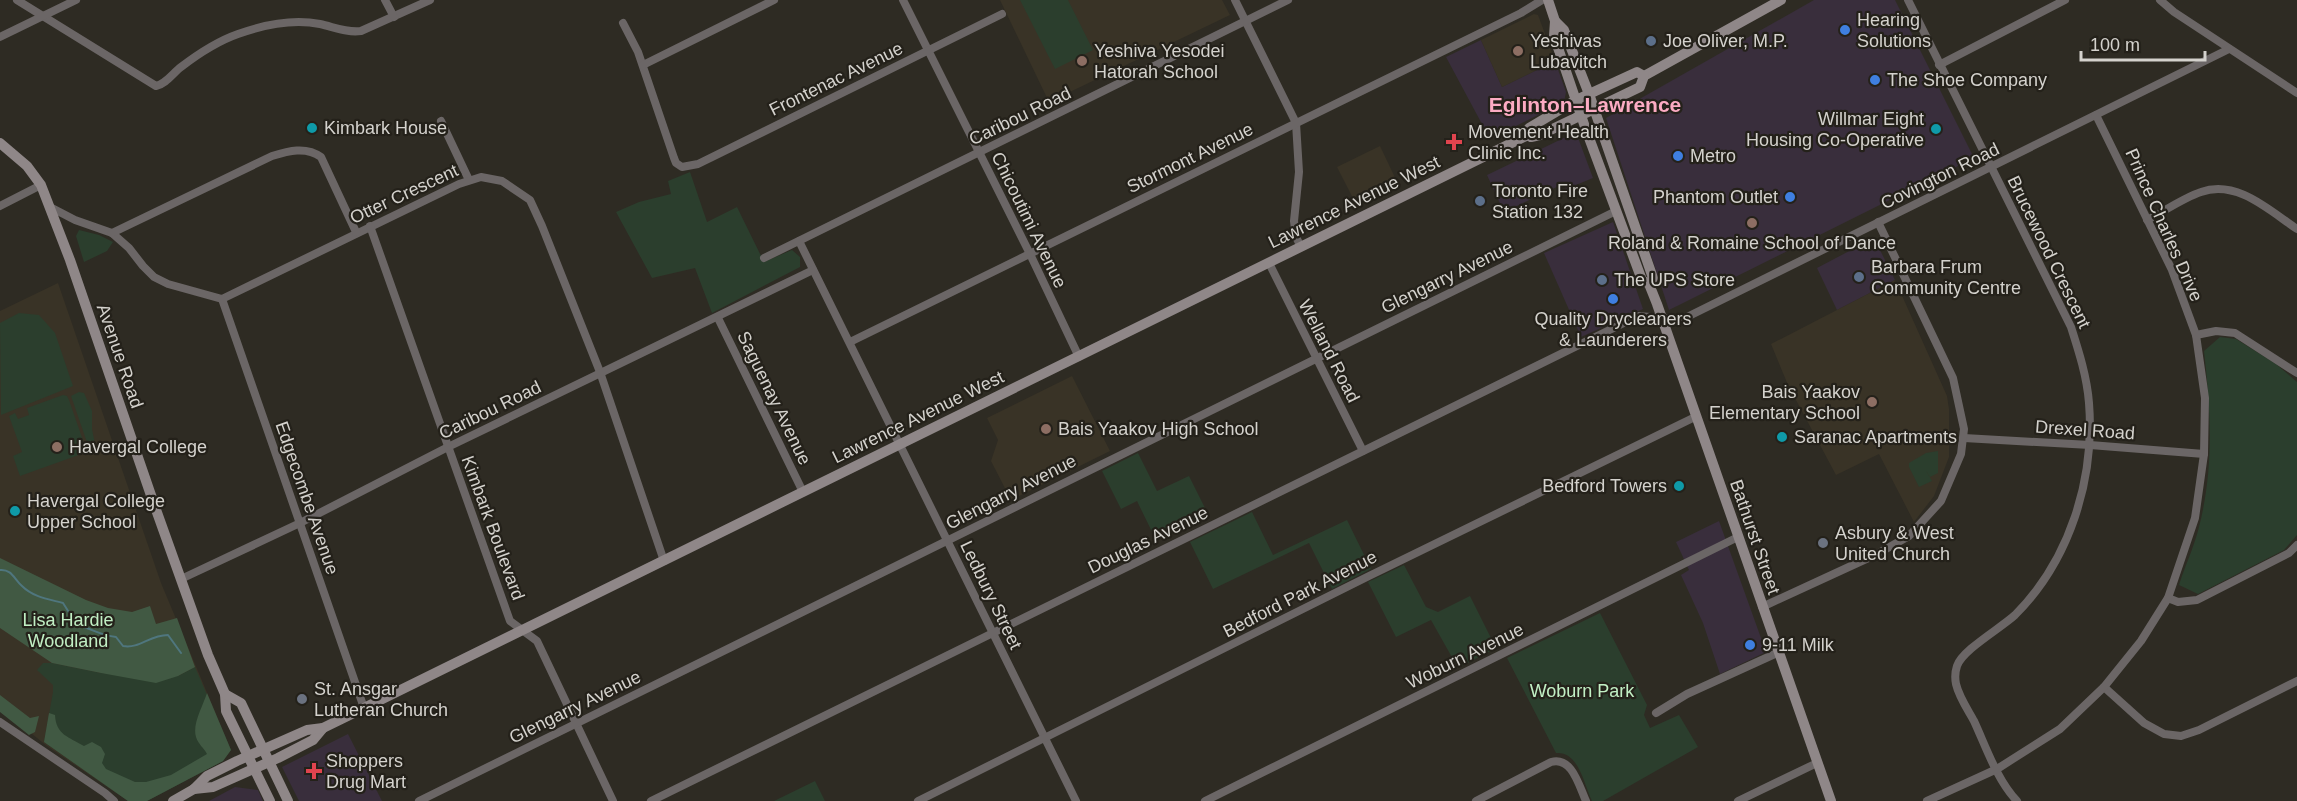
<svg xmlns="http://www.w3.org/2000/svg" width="2297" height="801" viewBox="0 0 2297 801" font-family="Arial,sans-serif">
<rect width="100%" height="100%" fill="#2e2b23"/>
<g fill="#392e3c">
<polygon points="1814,0 1895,0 1974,158 1669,310 1606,118"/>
<polygon points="1481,40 1502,87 1555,61 1566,92 1564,102 1490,139 1446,57"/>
<polygon points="1574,133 1577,135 1593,178 1566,189 1563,184 1504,212 1487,175"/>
<polygon points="1613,222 1643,309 1581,337 1544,253"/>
<polygon points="1874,238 1895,280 1837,310 1817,268"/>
<polygon points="1719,521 1766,652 1720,674 1703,623 1681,575 1689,570 1676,542"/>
<polygon points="348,734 382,801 299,801 282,767"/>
<polygon points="235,787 258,790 263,801 209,801"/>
</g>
<g fill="#393326">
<polygon points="1000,0 1222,0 1230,15 1049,102"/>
<polygon points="1534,14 1538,15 1555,61 1502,87 1481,40"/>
<polygon points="1380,146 1399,186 1357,206 1337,167"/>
<polygon points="1895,280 1947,396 1949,409 1949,457 1934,496 1914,522 1879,454 1836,475 1788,385 1771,344"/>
<polygon points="58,283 161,583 231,750 223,761 147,801 128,801 47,746 0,708 0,311"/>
<polygon points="1072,376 1110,451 1011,500 991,461 998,440 987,418"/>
</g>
<g fill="#2b3e2d">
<polygon points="1020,0 1068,0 1093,50 1055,69"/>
<polygon points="690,172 707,222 737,207 764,262 792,250 800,257 800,267 712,313 695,268 652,278 616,212 639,202 671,194 668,181"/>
<polygon points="79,230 99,235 113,242 107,251 84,262 76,236"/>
<polygon points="19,313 39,315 55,333 73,386 1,415 0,323"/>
<path d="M2220,337L2236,339L2276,364L2297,382V535L2284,550L2198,594L2179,585C2185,566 2194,547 2199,527C2214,469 2211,411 2204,351Z"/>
<polygon points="79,392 84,393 92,411 92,429 96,449 90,451 71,396"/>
<polygon points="63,395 67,396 69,400 87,452 20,476 13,456 22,452 9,416 15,413 18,419 29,415 27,408"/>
<polygon points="1938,451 1938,473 1930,477 1925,469 1932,481 1919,487 1909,467 1909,463 1926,453"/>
<polygon points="1138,453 1157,491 1189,476 1208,514 1156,540 1137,501 1121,509 1102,471"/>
<polygon points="1252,512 1273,555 1347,520 1371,569 1332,589 1309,543 1213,589 1190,542"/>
<polygon points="1404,565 1426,607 1438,612 1470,596 1496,648 1458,668 1431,620 1396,637 1368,582"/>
<path d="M1600,613L1647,705L1644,715L1650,728L1679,715L1698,747L1603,801H1592C1584,785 1579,751 1556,753L1507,658Z"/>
<polygon points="43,663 52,663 101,673 178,676 195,667 231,750 223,761 147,801 128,801 44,742 53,692 53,685 37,670"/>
<polygon points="815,781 825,801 774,801"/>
</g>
<g fill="#415943">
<polygon points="0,558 86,600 108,608 132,612 150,606 156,624 177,618 195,667 178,676 156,683 101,673 52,663 0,628"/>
<path d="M207,693L231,750L223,761L147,801H128L44,742L49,713L55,715C56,735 69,737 84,746L92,742L101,747L105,754L102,763L106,769L135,782H146L171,775L207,754C204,748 198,744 196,737C192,724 203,706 207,693Z"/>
<polygon points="0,695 30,718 39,716 35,732 29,735 0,712"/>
</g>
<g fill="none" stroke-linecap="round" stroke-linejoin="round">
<path stroke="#4f767e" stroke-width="2" d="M0,570C12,569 14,579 22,586C33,597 48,599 63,603L77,625C93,629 99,635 116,637L123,646C140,649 149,635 168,635L181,653"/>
<g stroke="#6b6666" stroke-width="8">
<path d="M17,0L156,86C166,84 173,73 181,67C198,54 218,41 238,34C263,25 294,19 320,24C334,27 347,33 361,31L430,0"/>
<polyline points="385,0 394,17"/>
<polyline points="903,0 1030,254 1079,357"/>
<polyline points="1235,0 1296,123 1299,172 1294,221 1296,237 1301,247"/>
<path d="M1908,0L2071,327C2079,352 2087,377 2089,403C2095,479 2070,560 2015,615C2001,628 1962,650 1957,666C1955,672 1955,679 1956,684C1959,697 1968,710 1974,721C1986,747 1997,780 2017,801"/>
<polyline points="2160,0 2174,12 2297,93"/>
<polyline points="623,23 638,52 674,158 676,163 682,167 698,164 1002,14"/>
<polyline points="0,37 76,0"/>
<polyline points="643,65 774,0"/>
<polyline points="1939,65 2065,0"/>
<polyline points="441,121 469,180"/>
<polyline points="0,206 41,185"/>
<polyline points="50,207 75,220 112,233 129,248 143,266 154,277 168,284 222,299 459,184 481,177 502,181 530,200 542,226 600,372 664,561"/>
<path d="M2147,220C2165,211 2183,198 2201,192C2237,179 2270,211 2297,229"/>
<polyline points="370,226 510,621 537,641 613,801"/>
<path d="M112,233L272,156C288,151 306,146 321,157L356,232"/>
<polyline points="799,241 1076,801"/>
<polyline points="764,258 1288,0"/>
<polyline points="1269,263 1363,451"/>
<polyline points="222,299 364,708"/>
<polyline points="718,318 803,492"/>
<polyline points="2196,335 2216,331 2235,333 2297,373"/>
<polyline points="850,342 1521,13 1542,0"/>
<polyline points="1964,438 2090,445 2204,454"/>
<polyline points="181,579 300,523 448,447 813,270"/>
<polyline points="2168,598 2178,602 2197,600 2289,553 2297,545"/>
<polyline points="1762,607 1877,554 1909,536 1941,501 1961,454 1964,429 1953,378 1878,222"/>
<polyline points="2104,687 2144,723 2164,734 2181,736 2199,730 2297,681"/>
<polyline points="1656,713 1687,694 1777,653"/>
<polyline points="0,722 105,793 114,801"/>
<polyline points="419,801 1616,211"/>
<polyline points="651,801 1638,316 1677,319 1687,317 2229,49"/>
<polyline points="918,801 1369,576 1695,417"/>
<polyline points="1205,801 1738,537"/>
<path d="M1476,801L1551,762C1572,756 1579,786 1586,801"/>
<polyline points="1738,801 1817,763"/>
<polyline points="1927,801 1997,769 2060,729 2104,687 2141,641 2168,598 2195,518 2204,454 2205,398 2196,335 2172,270 2096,115"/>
</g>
<g stroke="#8f8788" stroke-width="10">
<polyline points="1548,0 1555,21 1554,36 1585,127 1642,280 1649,284 1657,304 1831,801"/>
<polyline points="1555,21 1564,30 1589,94 1653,278 1649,284"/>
<polyline points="1528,135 1531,137 1540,135 1640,87 1644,76 1781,0"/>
<polyline points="0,143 27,166 41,185 70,260 154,504 208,655 225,694 226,711 270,801"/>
<polyline points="225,694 241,703 288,801"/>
<polyline points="194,789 213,787 278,758 313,740 323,728"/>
<polyline points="173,801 194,789 207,776 237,761 307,730 323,728 364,708 1528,135 1529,128 1576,100 1637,72 1644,76"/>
</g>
</g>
<g fill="#3f7fe0" stroke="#24211a" stroke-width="2">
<circle cx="1845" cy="30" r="6"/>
<circle cx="1875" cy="80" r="6"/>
<circle cx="1678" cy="156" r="6"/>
<circle cx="1790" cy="197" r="6"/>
<circle cx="1613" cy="299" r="6"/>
<circle cx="1750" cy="645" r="6"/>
</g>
<g fill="#5c6f8a" stroke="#24211a" stroke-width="2">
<circle cx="1651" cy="41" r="6"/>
<circle cx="1480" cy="201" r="6"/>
<circle cx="1859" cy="277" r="6"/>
<circle cx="1602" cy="280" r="6"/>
</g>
<g fill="#8d6e63" stroke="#24211a" stroke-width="2">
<circle cx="1518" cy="51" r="6"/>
<circle cx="1082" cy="61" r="6"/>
<circle cx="1752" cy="223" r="6"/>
<circle cx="1872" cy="402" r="6"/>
<circle cx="1046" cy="429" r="6"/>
<circle cx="57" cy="447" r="6"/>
</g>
<g fill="#0f9aa8" stroke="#24211a" stroke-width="2">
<circle cx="312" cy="128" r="6"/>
<circle cx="1936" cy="129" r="6"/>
<circle cx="1782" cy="437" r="6"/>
<circle cx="1679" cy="486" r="6"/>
<circle cx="15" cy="511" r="6"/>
</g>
<g fill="#e0444e" stroke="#24211a" stroke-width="2">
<path d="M1451 133h6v6h6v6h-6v6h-6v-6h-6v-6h6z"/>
<path d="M311 762h6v6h6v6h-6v6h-6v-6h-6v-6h6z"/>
</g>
<g fill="#6b7280" stroke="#24211a" stroke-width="2">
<circle cx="1823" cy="543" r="6"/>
<circle cx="302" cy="699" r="6"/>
</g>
<g text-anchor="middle" stroke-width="4.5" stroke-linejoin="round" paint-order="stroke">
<g font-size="18" fill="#d4d2cd" stroke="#24211a" text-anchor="start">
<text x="1857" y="26">Hearing<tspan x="1857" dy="21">Solutions</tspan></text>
<text x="1530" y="47">Yeshivas<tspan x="1530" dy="21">Lubavitch</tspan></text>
<text x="1663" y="47">Joe Oliver, M.P.</text>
<text x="1094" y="57">Yeshiva Yesodei<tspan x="1094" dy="21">Hatorah School</tspan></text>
<text x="1887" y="86">The Shoe Company</text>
<text x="1924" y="125" text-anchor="end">Willmar Eight<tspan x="1924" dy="21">Housing Co-Operative</tspan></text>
<text x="324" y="134">Kimbark House</text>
<text x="1468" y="138">Movement Health<tspan x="1468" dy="21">Clinic Inc.</tspan></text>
<text x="1690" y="162">Metro</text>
<text x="1492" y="197">Toronto Fire<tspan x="1492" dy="21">Station 132</tspan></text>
<text x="1778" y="203" text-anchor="end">Phantom Outlet</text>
<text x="1752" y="249" text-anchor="middle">Roland &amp; Romaine School of Dance</text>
<text x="1871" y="273">Barbara Frum<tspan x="1871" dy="21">Community Centre</tspan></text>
<text x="1614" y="286">The UPS Store</text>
<text x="1613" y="325" text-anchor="middle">Quality Drycleaners<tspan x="1613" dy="21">&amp; Launderers</tspan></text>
<text x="1860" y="398" text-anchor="end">Bais Yaakov<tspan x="1860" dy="21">Elementary School</tspan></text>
<text x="1058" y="435">Bais Yaakov High School</text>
<text x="1794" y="443">Saranac Apartments</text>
<text x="69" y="453">Havergal College</text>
<text x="1667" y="492" text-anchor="end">Bedford Towers</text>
<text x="27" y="507">Havergal College<tspan x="27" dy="21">Upper School</tspan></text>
<text x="1835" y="539">Asbury &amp; West<tspan x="1835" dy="21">United Church</tspan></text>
<text x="1762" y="651">9-11 Milk</text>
<text x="314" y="695">St. Ansgar<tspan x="314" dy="21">Lutheran Church</tspan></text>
<text x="326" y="767">Shoppers<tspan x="326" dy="21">Drug Mart</tspan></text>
</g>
<g font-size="18" fill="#d4d2cd" stroke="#24211a">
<text transform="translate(836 79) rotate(-26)" y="6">Frontenac Avenue</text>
<text transform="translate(1020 116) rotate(-26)" y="6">Caribou Road</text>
<text transform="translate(1190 158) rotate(-26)" y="6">Stormont Avenue</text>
<text transform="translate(1940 176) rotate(-26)" y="6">Covington Road</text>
<text transform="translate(404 194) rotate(-25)" y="6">Otter Crescent</text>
<text transform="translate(1354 202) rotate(-26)" y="6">Lawrence Avenue West</text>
<text transform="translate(1029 220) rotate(64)" y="6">Chicoutimi Avenue</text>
<text transform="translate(2164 225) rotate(66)" y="6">Prince Charles Drive</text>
<text transform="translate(2049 252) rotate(64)" y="6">Brucewood Crescent</text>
<text transform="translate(1447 277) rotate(-26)" y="6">Glengarry Avenue</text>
<text transform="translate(1329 351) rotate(63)" y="6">Welland Road</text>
<text transform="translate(120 356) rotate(71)" y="6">Avenue Road</text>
<text transform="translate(774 398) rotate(64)" y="6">Saguenay Avenue</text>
<text transform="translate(490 410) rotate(-26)" y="6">Caribou Road</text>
<text transform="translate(918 417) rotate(-26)" y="6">Lawrence Avenue West</text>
<text transform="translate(2085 430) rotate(4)" y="6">Drexel Road</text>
<text transform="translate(1011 492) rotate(-27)" y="6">Glengarry Avenue</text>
<text transform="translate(307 498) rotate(71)" y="6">Edgecombe Avenue</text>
<text transform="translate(493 528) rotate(70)" y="6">Kimbark Boulevard</text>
<text transform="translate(1755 537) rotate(71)" y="6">Bathurst Street</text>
<text transform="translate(1148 540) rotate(-26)" y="6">Douglas Avenue</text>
<text transform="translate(1300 594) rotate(-27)" y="6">Bedford Park Avenue</text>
<text transform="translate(991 595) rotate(64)" y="6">Ledbury Street</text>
<text transform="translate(1465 656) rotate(-26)" y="6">Woburn Avenue</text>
<text transform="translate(575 707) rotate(-26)" y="6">Glengarry Avenue</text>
</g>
<g font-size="18" fill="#c1efc4" stroke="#24211a">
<text x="68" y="626">Lisa Hardie<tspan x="68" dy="21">Woodland</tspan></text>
<text x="1582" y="697">Woburn Park</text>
</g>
<g font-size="21" font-weight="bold" fill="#fcabc3" stroke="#24211a">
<text x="1585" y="112">Eglinton–Lawrence</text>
</g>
</g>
<path d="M2081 51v9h124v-9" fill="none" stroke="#d4d2cd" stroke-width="3"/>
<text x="2090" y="51" font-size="18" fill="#d4d2cd" stroke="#24211a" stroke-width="4.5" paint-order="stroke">100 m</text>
</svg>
